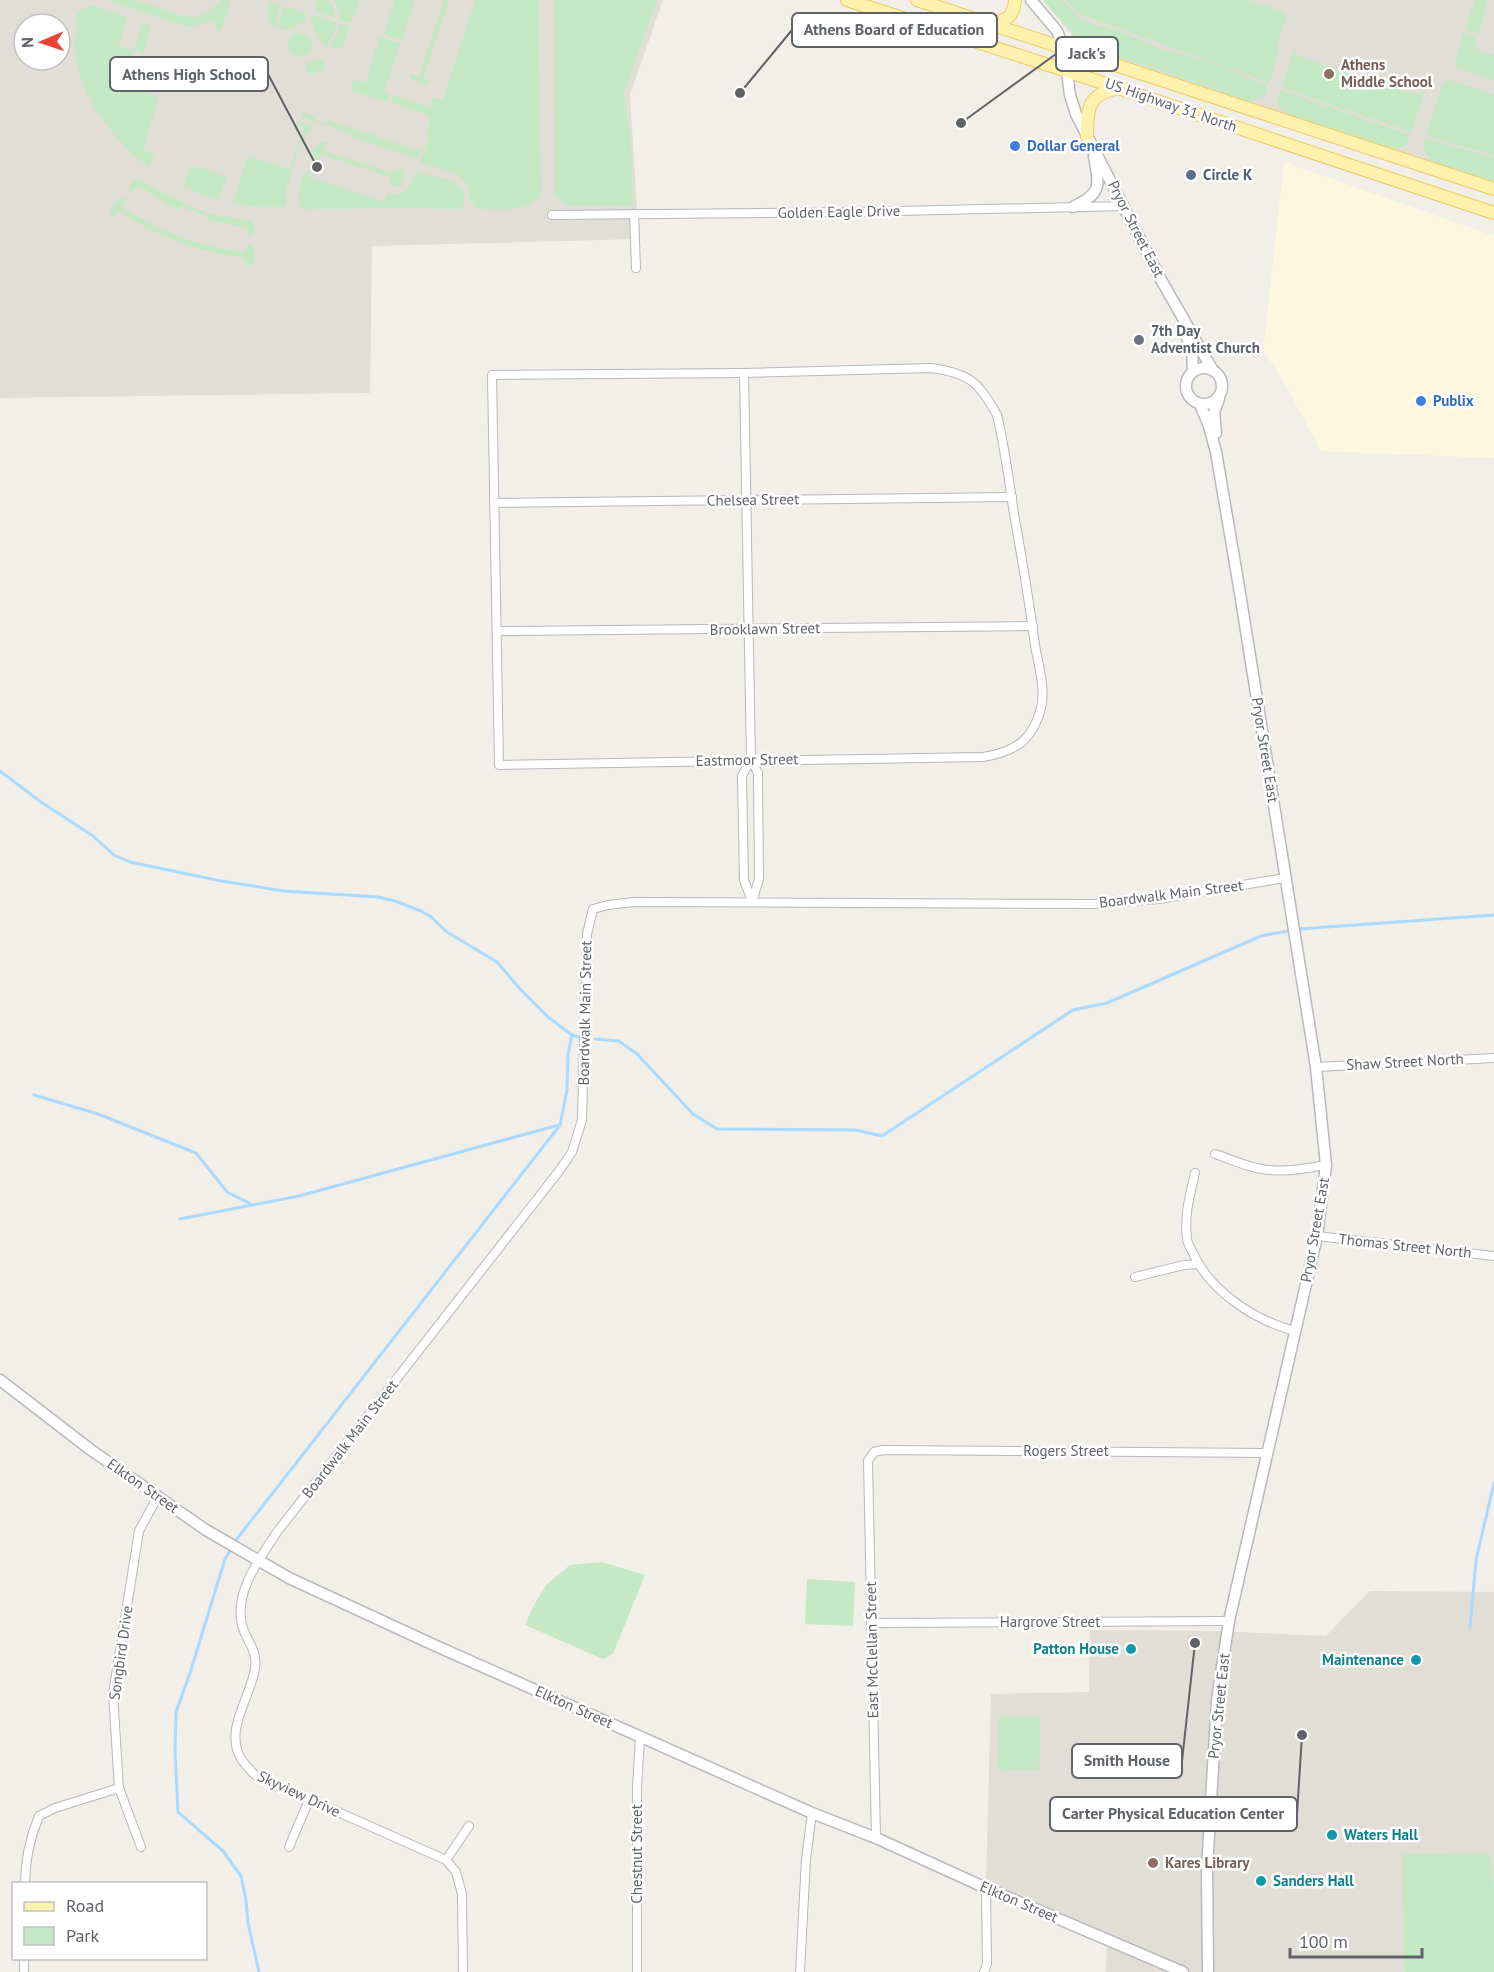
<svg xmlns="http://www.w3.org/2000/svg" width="1494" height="1972" viewBox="0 0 1494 1972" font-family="'PT Sans',sans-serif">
<rect width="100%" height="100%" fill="#f1efe8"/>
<polygon fill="#fef7e0" points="1284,162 1494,236 1494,458 1321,451 1284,382 1263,350"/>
<g fill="#e1ded6" fill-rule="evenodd">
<path d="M0,0H663L630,95L639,239L372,246L370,393L0,398ZM24,24H60V60H24Z"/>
<polygon points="1043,0 1494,0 1494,182 1081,47"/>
<polygon points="1370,1591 1494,1592 1494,1972 1106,1972 1107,1935 986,1883 991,1694 1089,1692 1090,1630 1219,1631 1326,1636"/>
</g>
<g fill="#c5e8c5">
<path d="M106,0C115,0 125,0 134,0C164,4 192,34 217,3L220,4L221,0H231L221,31L216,29L214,21L187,27Z"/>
<polygon points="318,0 328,0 334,8 336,18 317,12 315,7"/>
<polygon points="334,0 359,0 351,23 340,20 339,9"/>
<polygon points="395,0 415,0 402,40 384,34"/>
<polygon points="444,0 449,0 423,78 430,80 430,82 425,85 412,80 410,75 412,74 419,76"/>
<path d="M475,0H538L541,189C535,215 499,208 479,209C467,205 472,190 464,181C454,170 434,167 420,163L429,136L426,134L430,122L429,116L391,102L393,95L429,107L433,97L443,100Z"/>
<polygon points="554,0 657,0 624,93 631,145 633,206 567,206 555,194"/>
<path d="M1043,0H1062L1081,20L1123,33L1162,49L1207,61L1267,85C1267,98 1259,99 1248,101L1095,49L1074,34Z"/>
<polygon points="1066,0 1247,0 1284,12 1286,17 1276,49 1279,51 1269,83 1077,13"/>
<polygon points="1475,0 1488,0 1478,34 1465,29"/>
<polygon points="269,1 281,4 278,13 276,28 268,24 270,10 267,9"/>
<path d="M92,6L128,17L118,45L134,51L132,56L140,58L141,52L134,49L143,21L151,28L138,68L134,72L127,71L125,79L143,86L142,90L159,96L144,145L145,151L154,154L149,168C112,137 77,97 75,45C75,34 77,23 77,13L84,8Z"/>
<path d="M285,6L305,12L307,17C300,26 291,31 279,29L280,16Z"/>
<path d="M316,16L336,22L335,31L327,47C316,40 313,30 311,18Z"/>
<polygon points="340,24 350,27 343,46 334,50 331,45 338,33"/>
<polygon points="1464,32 1475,37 1476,40 1474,45 1477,50 1494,55 1494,80 1456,68 1454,64"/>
<circle cx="300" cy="45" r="12"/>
<polygon points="380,37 400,43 384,92 390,94 387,102 350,90 353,79 365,83"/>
<polygon points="1294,49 1295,50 1295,55 1419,95 1422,90 1425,90 1412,130 1409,131 1282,88"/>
<polygon points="324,59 324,70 312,74 307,73 306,63 316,59"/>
<polygon points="1447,79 1494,95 1494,155 1426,136 1441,88"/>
<path d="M1280,90L1410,135C1403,154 1401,143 1390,151L1285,116L1286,113C1276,107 1277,100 1280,90Z"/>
<polygon points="303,112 314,116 315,120 326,124 328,120 419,151 422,149 418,159 352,137 352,134 301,117"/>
<polygon points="297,121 313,127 301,143 286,190 286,203 284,207 262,207 233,203 248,156 290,169 304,130 303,126 296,124"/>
<polygon points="1425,138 1494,158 1494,185 1427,163 1429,157 1423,150"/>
<path d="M327,142L328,145L323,148L325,151L392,173L403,168C406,174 404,180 400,185L393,186L390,184L391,177L320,154L318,161L311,156C312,147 318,141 327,142Z"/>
<polygon points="190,166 210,170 226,178 219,200 183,187"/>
<path d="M310,169L314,171L312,178L384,202L387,194C406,196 408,190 415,174L421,173C440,179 466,176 464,204L460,209L411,208L304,209L299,206C298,195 300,175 310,169Z"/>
<polygon points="136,179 189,206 211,214 252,221 254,225 254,233 251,236 248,235 248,228 208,220 209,217 180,206 178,210 137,186 131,192 129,187"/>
<path d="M123,197L126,200L122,207C160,232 200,248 245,252L247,245L250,244L254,248L253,264L251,266H246L245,258C199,252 157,237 119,211L114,217L112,216L110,210L119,199Z"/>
<polygon points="602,1562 645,1575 613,1654 603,1659 525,1625 533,1607 546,1585 570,1565"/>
<polygon points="807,1579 855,1582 853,1626 805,1624"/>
<polygon points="999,1716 1040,1717 1039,1770 998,1769"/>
<polygon points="1490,1853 1494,1891 1494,1972 1405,1972 1402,1854"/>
</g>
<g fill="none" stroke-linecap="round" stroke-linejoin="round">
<g stroke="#aadaff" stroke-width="3">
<polyline points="0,771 41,802 93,836 114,855 130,862 216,880 283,891 378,897 395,901 421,911 431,917 447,932 497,962 521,990 548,1017 572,1035 578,1037"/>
<polyline points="1299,929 1494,915"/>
<polyline points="595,1039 619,1041 637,1054 693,1114 717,1129 856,1130 882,1136 1073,1010 1107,1003 1261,936 1288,931"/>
<polyline points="34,1095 98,1114 196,1153 227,1192 251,1204"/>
<polyline points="180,1219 299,1196 559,1125"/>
<polyline points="236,1540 560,1125 567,1090 568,1054 572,1035"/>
<polyline points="230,1551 225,1559 190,1673 176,1712 175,1751 178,1812 223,1851 241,1876 246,1900 248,1923 259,1972"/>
<polyline points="1470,1627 1476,1560 1494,1483"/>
</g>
<g stroke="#b5b8bc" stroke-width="10">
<g id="street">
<polyline points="634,214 636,268"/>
<polyline points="552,215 854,212 1125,206"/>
<path d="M931,368C969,373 979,382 997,415C1005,448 1009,481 1014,514C1022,558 1029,601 1035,645C1038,664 1046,689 1041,708C1033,740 1015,752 983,757L499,765L492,375L744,373Z"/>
<polyline points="744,373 751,759 758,773 759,879 752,902"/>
<polyline points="494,503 1012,497"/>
<polyline points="497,631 1033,626"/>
<polyline points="751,759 742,776 744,880 752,901"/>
<polyline points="1316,1067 1494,1058"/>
<path d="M1215,1154C1233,1160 1251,1169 1270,1170C1289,1172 1308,1168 1326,1165"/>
<path d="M1195,1173C1190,1195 1184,1215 1187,1238C1187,1243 1191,1249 1194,1255C1211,1292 1256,1321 1295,1331"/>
<polyline points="1317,1236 1494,1256"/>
<polyline points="1135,1277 1184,1265 1198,1264"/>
<polyline points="871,1623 1229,1621"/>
<polyline points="876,1838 868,1461 874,1452 883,1450 1268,1453"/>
<polyline points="141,1847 119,1788 113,1694 139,1531 158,1496"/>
<polyline points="289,1847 309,1800"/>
<polyline points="446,1860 469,1826"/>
<path d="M25,1884C25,1860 30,1838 39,1816L55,1808L119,1788"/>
<polyline points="24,1972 24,1958"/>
<path d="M463,1972L462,1894L456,1872L446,1860L255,1775C250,1770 244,1764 240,1757C225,1728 251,1697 255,1668C258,1650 246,1641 242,1625C234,1591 260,1559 277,1532L559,1171L572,1152L582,1120L587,934L593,909L608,905L634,902L1094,904L1159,899L1285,878"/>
<polyline points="637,1972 637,1788 640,1737"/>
<polyline points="800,1972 806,1859 812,1813"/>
<polyline points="984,1972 987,1964 986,1888"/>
</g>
</g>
<g stroke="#b6babf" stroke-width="13">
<g id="secondary">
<polyline points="1031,0 1057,31 1064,49 1070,95 1076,114 1160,278 1212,369"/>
<path d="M1073,207C1103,192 1099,187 1094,156"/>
<polyline points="1184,329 1192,352 1193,371"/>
<circle cx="1204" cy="386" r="18"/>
<polyline points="1200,404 1209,426 1216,452 1238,581 1316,1067 1326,1165 1317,1236 1229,1621 1217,1700 1207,1869 1208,1972"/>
<polyline points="1216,433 1214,412 1219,399"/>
<polyline points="0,1380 91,1450 206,1530 289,1578 434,1645 812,1813 876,1838 986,1888 1183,1972"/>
</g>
</g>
<g stroke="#f2c960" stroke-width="14">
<g id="primary">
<polyline points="847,0 1067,71 1494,213"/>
<polyline points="917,0 1494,189"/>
<path d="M992,24C1008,19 1013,18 1015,0"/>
<path d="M1087,137C1087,107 1088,94 1119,88"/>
</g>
</g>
<use href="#street" stroke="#fff" stroke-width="8"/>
<use href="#secondary" stroke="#fff" stroke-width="10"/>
<use href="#primary" stroke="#fff2af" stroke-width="12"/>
</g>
<g fill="#8d6e63" stroke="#fff" stroke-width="2">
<circle cx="1329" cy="74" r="6"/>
<circle cx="1153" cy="1863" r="6"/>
</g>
<g fill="#3f7fe0" stroke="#fff" stroke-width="2">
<circle cx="1015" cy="146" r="6"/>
<circle cx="1421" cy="401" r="6"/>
</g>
<circle fill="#5c6f8a" stroke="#fff" stroke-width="2" cx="1191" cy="175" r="6"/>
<circle fill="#6b7280" stroke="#fff" stroke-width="2" cx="1139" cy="340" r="6"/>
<g fill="#0f9aa8" stroke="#fff" stroke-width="2">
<circle cx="1131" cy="1649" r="6"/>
<circle cx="1416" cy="1660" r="6"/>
<circle cx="1332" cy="1835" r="6"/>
<circle cx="1261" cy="1881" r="6"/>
</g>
<g text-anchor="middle" stroke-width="5" stroke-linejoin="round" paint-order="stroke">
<g font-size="15" font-weight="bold" fill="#785e54" stroke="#fff" text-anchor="start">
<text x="1341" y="70">Athens<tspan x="1341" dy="17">Middle School</tspan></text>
<text x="1165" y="1868">Kares Library</text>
</g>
<g font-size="15" fill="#5f6368" stroke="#fff">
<text transform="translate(1171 105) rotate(19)" y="5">US Highway 31 North</text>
<text transform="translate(839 212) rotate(-1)" y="5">Golden Eagle Drive</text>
<text transform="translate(1136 229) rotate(63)" y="5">Pryor Street East</text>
<text transform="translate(753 500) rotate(-1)" y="5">Chelsea Street</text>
<text transform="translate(765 629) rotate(-1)" y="5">Brooklawn Street</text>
<text transform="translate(1265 750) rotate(81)" y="5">Pryor Street East</text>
<text transform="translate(747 760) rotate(-1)" y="5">Eastmoor Street</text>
<text transform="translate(1171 894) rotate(-7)" y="5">Boardwalk Main Street</text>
<text transform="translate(585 1013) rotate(-89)" y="5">Boardwalk Main Street</text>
<text transform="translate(1405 1062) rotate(-3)" y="5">Shaw Street North</text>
<text transform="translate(1315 1230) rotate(-80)" y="5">Pryor Street East</text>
<text transform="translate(1405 1246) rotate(6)" y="5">Thomas Street North</text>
<text transform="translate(350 1439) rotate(-52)" y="5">Boardwalk Main Street</text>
<text x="1066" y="1456">Rogers Street</text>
<text transform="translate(143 1486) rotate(35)" y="5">Elkton Street</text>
<text x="1050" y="1627">Hargrove Street</text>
<text transform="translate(872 1650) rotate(-91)" y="5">East McClellan Street</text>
<text transform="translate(121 1653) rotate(-82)" y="5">Songbird Drive</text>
<text transform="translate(1219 1706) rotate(-84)" y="5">Pryor Street East</text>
<text transform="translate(574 1707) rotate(24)" y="5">Elkton Street</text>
<text transform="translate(299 1794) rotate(25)" y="5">Skyview Drive</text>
<text transform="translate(637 1854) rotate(-90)" y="5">Chestnut Street</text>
<text transform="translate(1019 1902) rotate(23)" y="5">Elkton Street</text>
</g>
<g font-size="15" font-weight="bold" fill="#366cbe" stroke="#fff" text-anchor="start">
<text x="1027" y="151">Dollar General</text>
<text x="1433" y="406">Publix</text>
</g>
<g font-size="15" font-weight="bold" fill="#4e5e75" stroke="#fff" text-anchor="start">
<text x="1203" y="180">Circle K</text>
</g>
<g font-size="15" font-weight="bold" fill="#5b616d" stroke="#fff" text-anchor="start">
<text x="1151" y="336">7th Day<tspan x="1151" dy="17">Adventist Church</tspan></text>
</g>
<g font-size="15" font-weight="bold" fill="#0d838f" stroke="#fff" text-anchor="end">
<text x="1119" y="1654">Patton House</text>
<text x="1404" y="1665">Maintenance</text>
<text x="1344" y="1840" text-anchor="start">Waters Hall</text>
<text x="1273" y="1886" text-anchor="start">Sanders Hall</text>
</g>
</g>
<path fill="none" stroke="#5f6368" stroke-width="2" d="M740 93L792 30M961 123L1056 54M317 167L268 74M1195 1643L1182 1761M1302 1735L1297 1814"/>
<g fill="#5f6368" stroke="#fff" stroke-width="2">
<circle cx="740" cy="93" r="6"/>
<circle cx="961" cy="123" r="6"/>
<circle cx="317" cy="167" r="6"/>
<circle cx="1195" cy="1643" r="6"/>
<circle cx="1302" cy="1735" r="6"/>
</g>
<g fill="#fff" stroke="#5f6368" stroke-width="2">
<rect x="792" y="13" width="205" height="34" rx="6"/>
<rect x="1056" y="37" width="62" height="34" rx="6"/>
<rect x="110" y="57" width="158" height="34" rx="6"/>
<rect x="1072" y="1744" width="110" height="34" rx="6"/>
<rect x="1050" y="1797" width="247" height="34" rx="6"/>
</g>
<g font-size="16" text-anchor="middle" font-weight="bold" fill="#5f6368">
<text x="894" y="35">Athens Board of Education</text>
<text x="1087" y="59">Jack's</text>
<text x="189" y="80">Athens High School</text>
<text x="1127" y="1766">Smith House</text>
<text x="1173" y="1819">Carter Physical Education Center</text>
</g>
<rect x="12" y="1882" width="195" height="78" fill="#ffffff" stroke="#bfc1c3" stroke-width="1.5"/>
<rect x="24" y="1902" width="30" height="9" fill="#fff2af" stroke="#bfc1c3" stroke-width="1.5"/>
<text x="66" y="1912" font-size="18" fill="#5f6368">Road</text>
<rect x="24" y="1927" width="30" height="18" fill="#c5e8c5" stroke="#bfc1c3" stroke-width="1.5"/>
<text x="66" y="1942" font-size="18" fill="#5f6368">Park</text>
<g transform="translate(42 42) rotate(268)"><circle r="28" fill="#ffffff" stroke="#bfc1c3" stroke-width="1.5"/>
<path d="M0-4.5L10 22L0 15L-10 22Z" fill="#ea4335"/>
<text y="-9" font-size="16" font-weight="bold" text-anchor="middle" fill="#5f6368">N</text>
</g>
<path d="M1290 1948v9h132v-9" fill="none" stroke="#5f6368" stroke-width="3"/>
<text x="1299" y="1948" font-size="18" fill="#5f6368" stroke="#ffffff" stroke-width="4.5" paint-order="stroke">100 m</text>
</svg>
